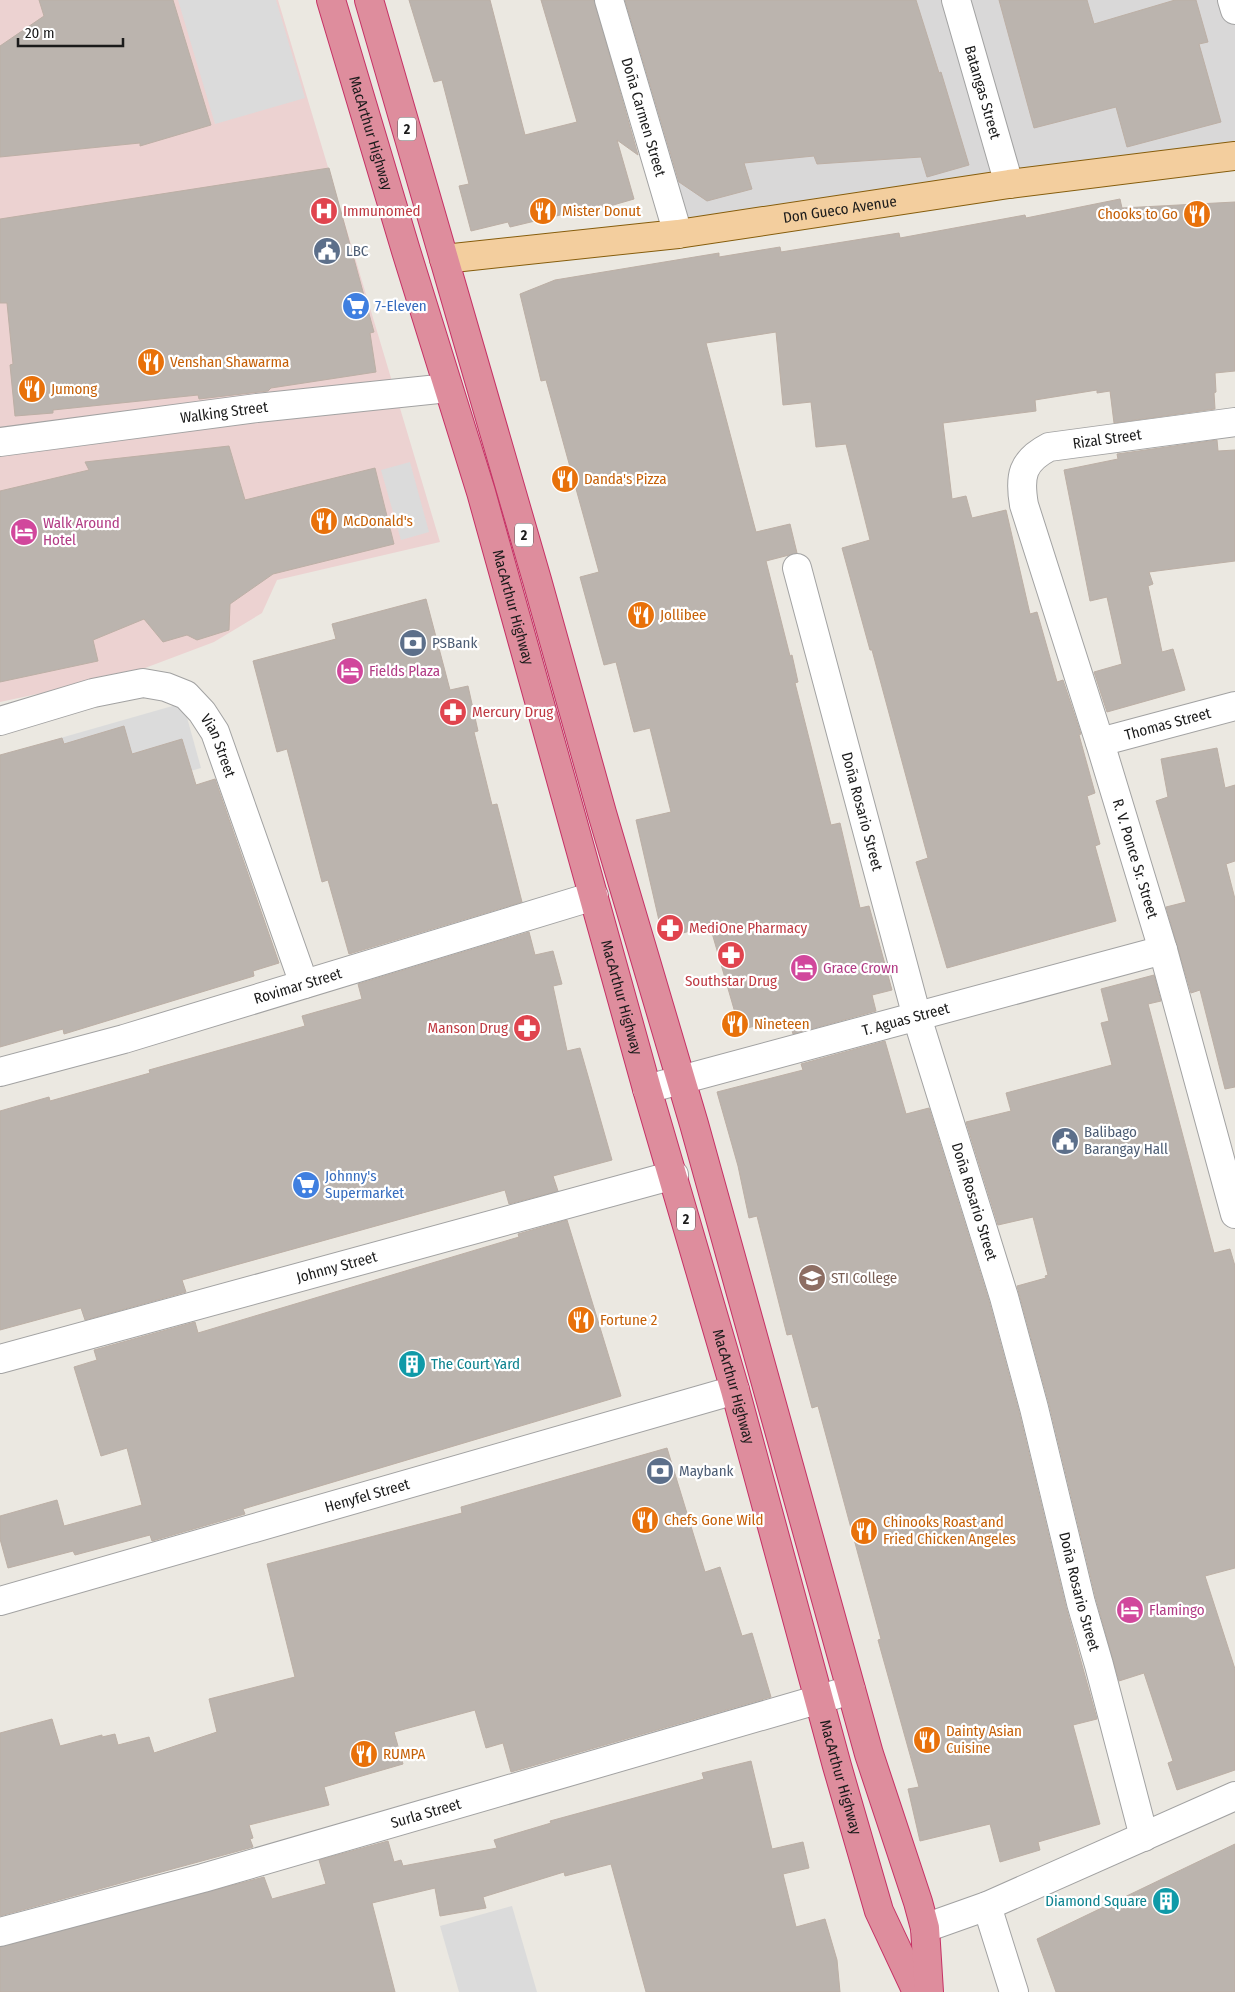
<svg xmlns="http://www.w3.org/2000/svg" width="1235" height="1992" viewBox="0 0 1235 1992" font-family="'Fira Sans Condensed',sans-serif">
<rect width="100%" height="100%" fill="#ebe8e1"/>
<polygon fill="#d9d8d8" points="620,0 1235,0 1235,143 685,218"/>
<polygon fill="#ecd2d1" points="0,0 278,0 440,542 277,580 262,613 214,642 145,668 131,674 0,702"/>
<g fill="#dbdbdb">
<polygon points="178,0 276,0 305,98 215,124"/>
<polygon points="410,462 429,532 401,540 381,470"/>
<polygon points="183,703 201,768 68,806 50,741"/>
<polygon points="512,1906 537,1992 459,1992 440,1926"/>
</g>
<g fill="#bbb4ae" stroke="#bcafa5">
<polygon points="39,0 173,0 211,125 140,146 140,143 0,157 0,46 44,16"/>
<polygon points="409,0 490,0 525,135 577,122 541,0 594,0 638,155 617,140 634,199 603,208 602,205 510,227 508,222 471,231 459,186 469,184 442,80 434,82"/>
<polygon points="625,0 916,0 939,73 941,72 969,165 927,177 921,157 817,164 814,156 744,163 752,189 707,201 679,182"/>
<polygon points="999,0 1087,0 1094,24 1175,0 1196,0 1208,42 1199,44 1221,122 1127,147 1116,107 1034,128"/>
<polygon points="329,168 374,332 370,333 376,372 271,388 268,391 199,399 198,395 53,410 53,413 15,416 10,365 13,364 7,303 0,303 0,219"/>
<polygon points="1120,199 1122,208 1235,202 1235,371 1215,373 1216,392 1214,393 1215,409 1114,423 1110,391 1097,393 1097,390 1035,400 1036,411 943,423 952,499 966,496 972,518 1006,510 1030,614 1037,612 1057,682 1063,680 1081,734 1079,735 1095,793 1087,796 1100,844 1095,846 1116,921 947,968 916,862 928,858 872,650 870,650 842,548 870,540 846,444 816,447 811,402 783,405 776,332 706,343 756,532 790,524 797,553 766,561 790,656 792,655 798,682 795,683 831,825 840,823 860,908 869,906 892,990 872,995 876,1011 793,1034 788,1017 740,1030 710,926 663,938 636,820 671,812 650,728 634,732 616,662 604,665 580,577 599,572 546,380 541,381 520,294 555,280 719,253 719,257 780,247 781,252 899,233 900,238 1025,215 1026,218"/>
<polygon points="1217,440 1218,451 1235,450 1235,561 1149,572 1153,584 1148,586 1162,652 1173,649 1185,690 1107,712 1094,672 1122,664 1107,597 1090,601 1064,470 1118,459 1117,454"/>
<polygon points="229,446 245,500 375,468 394,544 273,574 230,604 229,630 197,640 187,635 163,642 144,619 93,640 98,661 0,682 0,491 89,470 85,462"/>
<polygon points="426,599 450,690 468,686 478,731 474,732 492,805 497,804 522,902 349,954 328,880 322,882 287,749 277,752 253,661 336,639 332,624"/>
<polygon points="124,726 132,754 182,739 196,785 215,779 279,963 253,971 254,976 64,1034 63,1029 0,1047 0,755 62,738 64,744"/>
<polygon points="1217,748 1225,788 1235,785 1235,861 1226,864 1235,899 1235,1087 1225,1089 1200,990 1191,993 1166,907 1186,902 1156,801 1168,797 1161,759"/>
<polygon points="529,932 535,955 553,951 562,984 553,986 567,1051 580,1048 612,1160 553,1176 558,1191 509,1204 505,1190 182,1280 186,1292 85,1320 81,1308 0,1330 0,1111 49,1097 50,1101 150,1073 149,1070 305,1026 302,1016 362,999 358,984"/>
<polygon points="1154,975 1161,1001 1148,1004 1214,1253 1230,1249 1235,1266 1235,1568 1205,1576 1235,1669 1235,1770 1177,1790 1168,1763 1173,1761 1144,1673 1119,1681 1096,1599 1049,1404 1017,1286 1046,1278 1045,1276 1048,1275 1033,1217 998,1225 966,1122 1011,1111 1006,1093 1112,1065 1101,1023 1109,1021 1101,989"/>
<polygon points="885,1041 906,1114 929,1108 989,1301 1019,1412 1066,1607 1097,1719 1073,1725 1100,1824 1038,1842 1040,1850 1000,1862 990,1824 920,1841 908,1789 919,1787 878,1640 881,1639 818,1406 812,1408 792,1334 787,1335 757,1216 749,1218 738,1166 717,1092 803,1070 801,1064"/>
<polygon points="567,1220 621,1396 243,1509 245,1514 152,1541 150,1535 75,1555 73,1551 8,1568 0,1539 0,1516 57,1500 64,1526 142,1505 127,1448 101,1456 74,1367 97,1360 94,1350 195,1322 198,1333 519,1237 518,1234"/>
<polygon points="667,1448 705,1572 720,1567 742,1636 752,1633 771,1697 511,1772 503,1743 486,1748 475,1710 394,1732 403,1764 324,1787 329,1805 249,1825 253,1838 250,1839 253,1847 0,1916 0,1733 52,1719 60,1746 102,1735 102,1737 115,1734 118,1745 149,1737 154,1753 217,1732 209,1699 295,1677 267,1564 462,1513 461,1507"/>
<polygon points="751,1761 772,1849 803,1842 809,1868 783,1874 796,1927 825,1919 837,1960 840,1992 646,1992 611,1864 565,1876 564,1872 483,1897 486,1908 440,1916 435,1888 372,1903 395,1992 0,1992 0,1947 264,1877 272,1899 326,1884 319,1860 388,1841 394,1862 401,1860 403,1866 497,1848 494,1840 551,1823 550,1821 704,1779 702,1773"/>
<polygon points="1235,1844 1235,1992 1056,1992 1037,1939"/>
</g>
<g fill="none" stroke-linecap="round" stroke-linejoin="round">
<g stroke="#a2a2a2" stroke-width="30">
<g id="minor">
<path id="s1" d="M609,0L678,234"/>
<path id="s2" d="M956,0L1009,184"/>
<polyline points="1232,0 1235,10"/>
<path id="s3" d="M1235,422L1049,447C1022,461 1019,476 1024,505L1101,746L1163,950L1235,1214"/>
<path id="s4" d="M0,442L257,408L448,388"/>
<path id="s5" d="M797,568L917,1017L1004,1297L1034,1408L1081,1603L1099,1665L1144,1837"/>
<path id="s6" d="M0,721L93,693L143,683L166,687L186,695L202,712L215,732L304,984"/>
<path id="s7" d="M1100,742L1235,706"/>
<path id="s8" d="M0,1072L124,1039L594,896"/>
<path id="s9" d="M647,1089L1163,950"/>
<path id="s10" d="M0,1359L674,1175"/>
<path id="s11" d="M0,1601L735,1390"/>
<polyline points="987,1906 1014,1992"/>
<polyline points="925,1928 987,1906 1235,1796"/>
<path id="s12" d="M0,1932L203,1878L851,1690"/>
</g>
</g>
<g stroke="#865d0c" stroke-width="30">
<g id="major">
<path id="s13" d="M444,259L678,234L1009,184L1235,156"/>
</g>
</g>
<g stroke="#c63165" stroke-width="30">
<g id="highway">
<path id="s14" d="M331,0L406,251L481,492L647,1089L735,1390L837,1766L879,1911L917,1992"/>
<polyline points="369,0 537,580 602,813 694,1124 869,1754 918,1902 925,1928 929,1992"/>
</g>
</g>
<use href="#minor" stroke="#fff" stroke-width="28"/>
<use href="#major" stroke="#f3ce9e" stroke-width="28"/>
<use href="#highway" stroke="#de8d9d" stroke-width="28"/>
</g>
<defs>
<g id="hospital-disc" transform="scale(1.4375)"><circle r="9.5" fill="#e0444e" stroke="#fff"/><path d="M-5-5h3v3.5h4V-5h3V5h-3V1.5h-4V5h-3Z" fill="#fff"/></g>
<g id="restaurant-disc" transform="scale(1.4375)"><circle r="9.5" fill="#e8710a" stroke="#fff"/><path d="M-5-6h1v4h1v-4h1v4h1v-4h1v5L-1.5 .5V6h-2V.5L-5-1ZM5-6V6H3V1.5H1.5Q1.5-4 5-6Z" fill="#fff"/></g>
<g id="civic-disc" transform="scale(1.4375)"><circle r="9.5" fill="#5c6f8a" stroke="#fff"/><path d="M-.6-6.5H3V-4.5H.6V-3L4-1V1h2V6H-6V1h2V-1L-.6-3ZM-1.2 2.5V6h2.4V2.5Z" fill="#fff"/></g>
<g id="supermarket-disc" transform="scale(1.4375)"><circle r="9.5" fill="#3f7fe0" stroke="#fff"/><path d="M-6-5.5h2.5l.6 2H6L4.5 2H-2.5L-4.4-4H-6ZM-1.5 3.2a1.3 1.3 0 1 0 .1 0ZM3 3.2a1.3 1.3 0 1 0 .1 0Z" fill="#fff"/></g>
<g id="hotel-disc" transform="scale(1.4375)"><circle r="9.5" fill="#d1479c" stroke="#fff"/><path d="M-6-4.5h1.5V1H6V5H4.5V3h-9V5H-6ZM-4 0a1.8 1.8 0 1 1 3.6 0ZM.5 0V-2.5h3Q6-2.5 6 0Z" fill="#fff"/></g>
<g id="bank-disc" transform="scale(1.4375)"><circle r="9.5" fill="#5c6f8a" stroke="#fff"/><path d="M-6-4H6V4H-6ZM0-2.3a2.3 2.3 0 1 0 0 4.6a2.3 2.3 0 1 0 0-4.6Z" fill="#fff"/></g>
<g id="pharmacy-disc" transform="scale(1.4375)"><circle r="9.5" fill="#e0444e" stroke="#fff"/><path d="M-2-6h4v4h4v4h-4v4h-4v-4h-4v-4h4Z" fill="#fff"/></g>
<g id="university-disc" transform="scale(1.4375)"><circle r="9.5" fill="#8d6e63" stroke="#fff"/><path d="M0-5L7-2L0 1L-7-2ZM-4 1L0 2.5L4 1V4Q0 6-4 4Z" fill="#fff"/></g>
<g id="building-disc" transform="scale(1.4375)"><circle r="9.5" fill="#0f9aa8" stroke="#fff"/><path d="M-4-6H4V6H1V3H-1V6H-4ZM-2.5-4.3h1.7v1.8h-1.7ZM.8-4.3h1.7v1.8H.8ZM-2.5-1h1.7V.8h-1.7ZM.8-1h1.7V.8H.8Z" fill="#fff"/></g>
</defs>
<g fill-rule="evenodd">
<use href="#hospital-disc" x="324" y="211"/>
<use href="#restaurant-disc" x="543" y="211"/>
<use href="#restaurant-disc" x="1197" y="214"/>
<use href="#civic-disc" x="327" y="251"/>
<use href="#supermarket-disc" x="356" y="306"/>
<use href="#restaurant-disc" x="151" y="362"/>
<use href="#restaurant-disc" x="32" y="389"/>
<use href="#restaurant-disc" x="565" y="479"/>
<use href="#restaurant-disc" x="324" y="521"/>
<use href="#hotel-disc" x="24" y="532"/>
<use href="#restaurant-disc" x="641" y="615"/>
<use href="#bank-disc" x="413" y="643"/>
<use href="#hotel-disc" x="350" y="671"/>
<use href="#pharmacy-disc" x="453" y="712"/>
<use href="#pharmacy-disc" x="670" y="928"/>
<use href="#pharmacy-disc" x="731" y="955"/>
<use href="#hotel-disc" x="804" y="968"/>
<use href="#restaurant-disc" x="735" y="1024"/>
<use href="#pharmacy-disc" x="527" y="1028"/>
<use href="#civic-disc" x="1065" y="1141"/>
<use href="#supermarket-disc" x="306" y="1185"/>
<use href="#university-disc" x="812" y="1278"/>
<use href="#restaurant-disc" x="581" y="1320"/>
<use href="#building-disc" x="412" y="1364"/>
<use href="#bank-disc" x="660" y="1471"/>
<use href="#restaurant-disc" x="645" y="1520"/>
<use href="#restaurant-disc" x="864" y="1531"/>
<use href="#hotel-disc" x="1130" y="1610"/>
<use href="#restaurant-disc" x="927" y="1740"/>
<use href="#restaurant-disc" x="364" y="1754"/>
<use href="#building-disc" x="1166" y="1901"/>
</g>
<g text-anchor="middle" stroke-width="4.5" stroke-linejoin="round" paint-order="stroke">
<g fill="#fff" stroke="#5f5f5f" stroke-width="1">
<rect x="398" y="117.5" width="18" height="23" rx="4"/>
<rect x="515" y="523.5" width="18" height="23" rx="4"/>
<rect x="677" y="1207.5" width="18" height="23" rx="4"/>
</g>
<g font-size="14" font-weight="bold" fill="#1b1b1b">
<text x="407" y="134">2</text>
<text x="524" y="540">2</text>
<text x="686" y="1224">2</text>
</g>
<g font-size="15" fill="#1b1b1b" stroke="#fff">
<text dy="5" stroke="none"><textPath href="#s2" startOffset="96">Batangas Street</textPath></text>
<text dy="5" stroke="none"><textPath href="#s1" startOffset="122">Doña Carmen Street</textPath></text>
<text dy="5" stroke="none"><textPath href="#s14" startOffset="139">MacArthur Highway</textPath></text>
<text dy="5" stroke="none"><textPath href="#s13" startOffset="399">Don Gueco Avenue</textPath></text>
<text dy="5" stroke="none"><textPath href="#s4" startOffset="226">Walking Street</textPath></text>
<text transform="translate(1107 439) rotate(-8)" y="5">Rizal Street</text>
<text dy="5" stroke="none"><textPath href="#s14" startOffset="634">MacArthur Highway</textPath></text>
<text dy="5" stroke="none"><textPath href="#s7" startOffset="70">Thomas Street</textPath></text>
<text dy="5" stroke="none"><textPath href="#s6" startOffset="254">Vian Street</textPath></text>
<text dy="5" stroke="none"><textPath href="#s5" startOffset="252">Doña Rosario Street</textPath></text>
<text dy="5" stroke="none"><textPath href="#s3" startOffset="628">R. V. Ponce Sr. Street</textPath></text>
<text dy="5" stroke="none"><textPath href="#s8" startOffset="310">Rovimar Street</textPath></text>
<text dy="5" stroke="none"><textPath href="#s14" startOffset="1039">MacArthur Highway</textPath></text>
<text dy="5" stroke="none"><textPath href="#s9" startOffset="268">T. Aguas Street</textPath></text>
<text dy="5" stroke="none"><textPath href="#s5" startOffset="658">Doña Rosario Street</textPath></text>
<text dy="5" stroke="none"><textPath href="#s10" startOffset="349">Johnny Street</textPath></text>
<text dy="5" stroke="none"><textPath href="#s14" startOffset="1444">MacArthur Highway</textPath></text>
<text dy="5" stroke="none"><textPath href="#s11" startOffset="382">Henyfel Street</textPath></text>
<text dy="5" stroke="none"><textPath href="#s5" startOffset="1062">Doña Rosario Street</textPath></text>
<text dy="5" stroke="none"><textPath href="#s14" startOffset="1849">MacArthur Highway</textPath></text>
<text dy="5" stroke="none"><textPath href="#s12" startOffset="442">Surla Street</textPath></text>
</g>
<g font-size="15" fill="#be3a42" stroke="#fff" text-anchor="start">
<text x="343" y="216">Immunomed</text>
<text x="472" y="717">Mercury Drug</text>
<text x="689" y="933">MediOne Pharmacy</text>
<text x="731" y="986" text-anchor="middle">Southstar Drug</text>
<text x="508" y="1033" text-anchor="end">Manson Drug</text>
</g>
<g font-size="15" fill="#c56008" stroke="#fff" text-anchor="start">
<text x="562" y="216">Mister Donut</text>
<text x="1178" y="219" text-anchor="end">Chooks to Go</text>
<text x="170" y="367">Venshan Shawarma</text>
<text x="51" y="394">Jumong</text>
<text x="584" y="484">Danda's Pizza</text>
<text x="343" y="526">McDonald's</text>
<text x="660" y="620">Jollibee</text>
<text x="754" y="1029">Nineteen</text>
<text x="600" y="1325">Fortune 2</text>
<text x="664" y="1525">Chefs Gone Wild</text>
<text x="883" y="1527">Chinooks Roast and<tspan x="883" dy="17">Fried Chicken Angeles</tspan></text>
<text x="946" y="1736">Dainty Asian<tspan x="946" dy="17">Cuisine</tspan></text>
<text x="383" y="1759">RUMPA</text>
</g>
<g font-size="15" fill="#4e5e75" stroke="#fff" text-anchor="start">
<text x="346" y="256">LBC</text>
<text x="432" y="648">PSBank</text>
<text x="1084" y="1137">Balibago<tspan x="1084" dy="17">Barangay Hall</tspan></text>
<text x="679" y="1476">Maybank</text>
</g>
<g font-size="15" fill="#366cbe" stroke="#fff" text-anchor="start">
<text x="375" y="311">7-Eleven</text>
<text x="325" y="1181">Johnny's<tspan x="325" dy="17">Supermarket</tspan></text>
</g>
<g font-size="15" fill="#b23c85" stroke="#fff" text-anchor="start">
<text x="43" y="528">Walk Around<tspan x="43" dy="17">Hotel</tspan></text>
<text x="369" y="676">Fields Plaza</text>
<text x="823" y="973">Grace Crown</text>
<text x="1149" y="1615">Flamingo</text>
</g>
<g font-size="15" fill="#785e54" stroke="#fff" text-anchor="start">
<text x="831" y="1283">STI College</text>
</g>
<g font-size="15" fill="#0d838f" stroke="#fff" text-anchor="start">
<text x="431" y="1369">The Court Yard</text>
<text x="1147" y="1906" text-anchor="end">Diamond Square</text>
</g>
</g>
<path d="M18 38v8h105v-8" fill="none" stroke="#1b1b1b" stroke-width="2.5"/>
<text x="25" y="38" font-size="15" fill="#1b1b1b" stroke="#ffffff" stroke-width="4" paint-order="stroke">20 m</text>
</svg>
